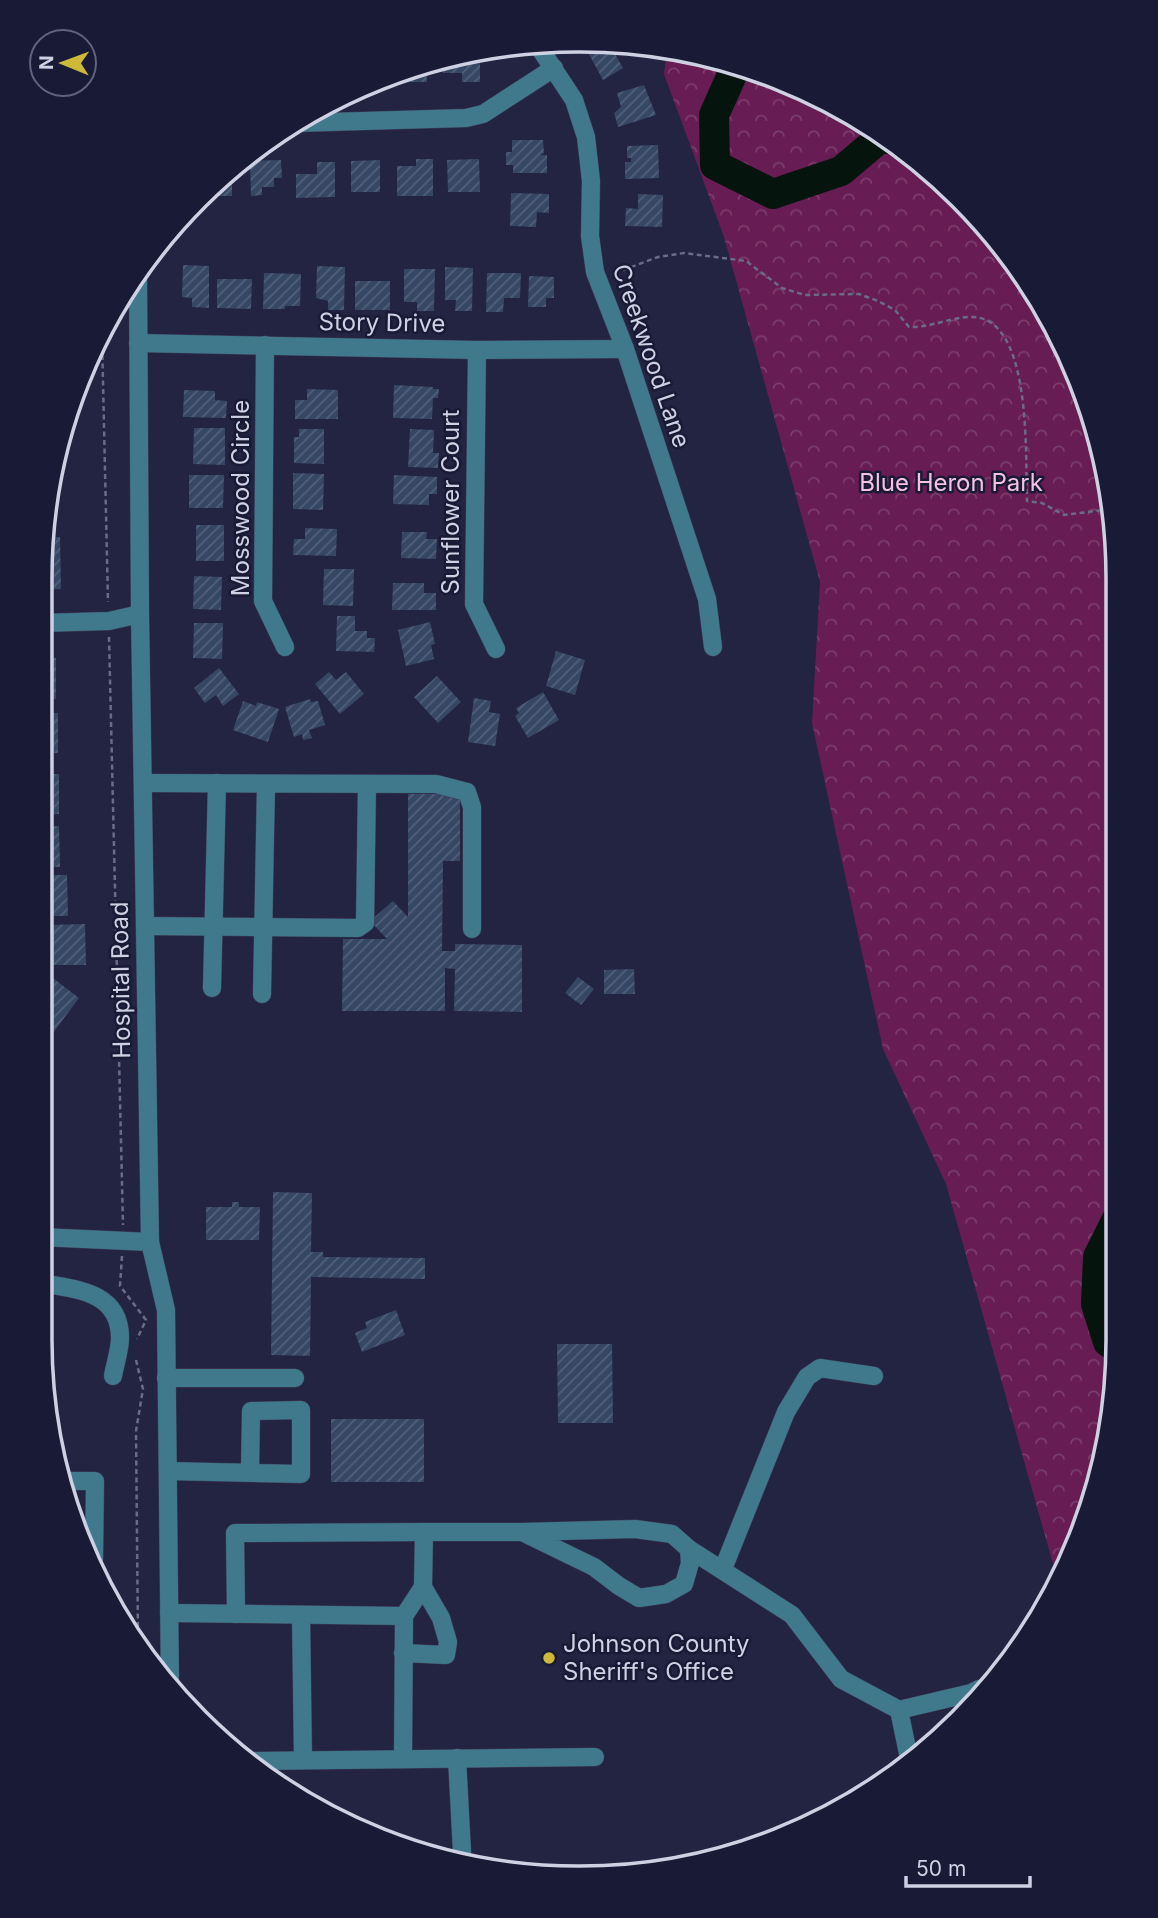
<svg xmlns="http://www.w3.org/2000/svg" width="1158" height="1918" viewBox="0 0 1158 1918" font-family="Inter,sans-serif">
<defs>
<pattern id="park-crowns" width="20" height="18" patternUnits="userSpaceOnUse" patternTransform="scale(1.75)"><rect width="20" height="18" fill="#671d53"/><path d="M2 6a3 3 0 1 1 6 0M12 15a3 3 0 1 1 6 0" fill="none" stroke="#7c3d6c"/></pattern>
<pattern id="building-hatch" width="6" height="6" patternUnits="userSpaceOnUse" patternTransform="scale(1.75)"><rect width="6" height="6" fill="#364764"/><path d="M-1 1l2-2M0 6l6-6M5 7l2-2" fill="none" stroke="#52607a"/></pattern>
</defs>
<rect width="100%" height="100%" fill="#222441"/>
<polygon fill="url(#park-crowns)" points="667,49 685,51 786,81 879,131 984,223 1046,310 1099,439 1117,543 1117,1375 1089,1513 1057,1578 946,1184 883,1049 812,723 820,582 724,237 664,74"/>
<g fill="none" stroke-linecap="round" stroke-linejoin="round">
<g stroke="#05150d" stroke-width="30">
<polyline points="736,66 714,115 715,165 773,194 841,171 879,139 888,139"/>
<polyline points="1117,1219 1098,1257 1096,1304 1108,1342 1117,1348"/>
</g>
</g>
<g fill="url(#building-hatch)">
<polygon points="598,42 609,43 623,68 603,80 586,49"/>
<polygon points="480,50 480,82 462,82 462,73 443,73 443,60"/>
<polygon points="426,65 427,82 399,82 399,73"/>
<polygon points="644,85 656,115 618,127 614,113 621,107 617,93"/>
<polygon points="512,140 543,140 544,153 540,155 547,155 547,173 513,173 513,165 506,165 506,152 512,152"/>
<polygon points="658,145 659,178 625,179 625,162 631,162 631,158 627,158 627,146"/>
<polygon points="416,159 433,159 433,196 397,196 397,166 416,166"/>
<polygon points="479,159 480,192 448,192 447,160"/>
<polygon points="281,160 282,178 274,178 274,187 262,187 262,195 251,196 250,161"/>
<polygon points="380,160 380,192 351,192 351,161"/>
<polygon points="317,162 335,162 335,197 296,198 296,174 317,174"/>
<polygon points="232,170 232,196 209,196 209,189"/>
<polygon points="511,193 549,194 549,213 537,212 536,227 510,226"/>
<polygon points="638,194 663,195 662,227 625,226 626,208 638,209"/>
<polygon points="183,265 209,266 209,308 192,307 192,298 182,297"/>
<polygon points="317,266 345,267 344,310 328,310 328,301 316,298"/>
<polygon points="445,267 473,268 472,311 455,311 456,300 445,300"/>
<polygon points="404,269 435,269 434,311 417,311 417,302 404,302"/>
<polygon points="264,273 301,274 300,306 285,306 285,309 263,309"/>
<polygon points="487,273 521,273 520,298 504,298 503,312 486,312"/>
<polygon points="529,276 554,277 554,298 546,298 546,307 528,307"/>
<polygon points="217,279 252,279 251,309 217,308"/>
<rect x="355" y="281" width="35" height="29"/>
<polygon points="394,385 433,387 433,389 439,389 438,398 433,398 432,419 393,418"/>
<polygon points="307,389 338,390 338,419 295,419 295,400 307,400"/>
<polygon points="184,390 215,391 215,400 227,401 226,418 183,417"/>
<polygon points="194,428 225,428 225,465 193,464"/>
<polygon points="299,429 324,429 324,464 294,463 294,437 299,437"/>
<polygon points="410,429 434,430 433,453 439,453 438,468 408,467"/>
<polygon points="293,473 324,474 323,510 293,509"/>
<polygon points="189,475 224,475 223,508 189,508"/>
<polygon points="394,475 437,477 437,494 429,494 429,505 393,504"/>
<polygon points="53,486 55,530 44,530"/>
<rect x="196" y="525" width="28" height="36"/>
<polygon points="305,528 337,529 336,556 293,555 294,539 305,539"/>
<polygon points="402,532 427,532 426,539 437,539 436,559 401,558"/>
<polygon points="43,537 60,537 61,589 41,590"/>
<polygon points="324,569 354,569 353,606 323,605"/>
<polygon points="194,576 222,577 221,610 193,609"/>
<polygon points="393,583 424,583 424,593 436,593 436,610 392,610"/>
<polygon points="337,616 355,616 355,631 367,631 367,638 375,638 374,652 336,651"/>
<polygon points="430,622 435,644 431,645 434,659 406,666 398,630"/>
<polygon points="194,623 223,623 222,659 193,658"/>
<polygon points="556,651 585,660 575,695 546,686"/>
<rect x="41" y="658" width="15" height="41"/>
<polygon points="219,668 239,694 223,706 216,695 205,703 194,688"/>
<polygon points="329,672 336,680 346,672 364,694 340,714 315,684"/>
<polygon points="437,676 461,702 438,723 414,697"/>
<polygon points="543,692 559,720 528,738 515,716 519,713 516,708"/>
<polygon points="474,698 491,701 489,712 500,714 495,746 468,742"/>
<polygon points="310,699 311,702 318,701 325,725 309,730 312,738 303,740 302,734 294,737 285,707"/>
<polygon points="243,701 256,706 257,702 279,709 268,742 233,730"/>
<polygon points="41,713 58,713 58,753 41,754"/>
<polygon points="41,774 59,774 59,814 41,815"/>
<polygon points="408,794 460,794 460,861 443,861 442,951 455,951 455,944 522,945 522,1012 454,1011 455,969 445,968 445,1011 342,1011 343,939 387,939 370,921 393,901 408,917"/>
<polygon points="59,826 60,867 41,867 41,827"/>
<polygon points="41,875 67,875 68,916 41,916"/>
<polygon points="85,924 86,965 46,965 45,925"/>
<polygon points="634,969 635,994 604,994 604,970"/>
<polygon points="49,975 79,998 53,1033 41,1023 41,985"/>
<polygon points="578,977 594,989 581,1005 565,993"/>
<polygon points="273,1192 312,1193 311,1252 323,1252 323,1257 425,1258 425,1279 311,1277 310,1356 271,1355"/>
<polygon points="232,1202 239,1202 239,1207 260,1207 259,1240 206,1240 206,1207 232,1207"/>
<polygon points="396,1310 405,1335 362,1352 355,1333 367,1328 365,1322"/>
<polygon points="557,1344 612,1344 613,1423 558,1423"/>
<rect x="331" y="1419" width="93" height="63"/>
</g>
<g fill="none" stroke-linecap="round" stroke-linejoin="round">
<g stroke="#3e405b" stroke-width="19">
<g id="minor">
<polyline points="537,44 574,100 586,137 591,181 590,236 595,272 625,349 707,599 713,647"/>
<polyline points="295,123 466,118 483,114 554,68"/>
<polyline points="138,271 140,614 150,1242 166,1310 170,1685"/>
<polyline points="138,343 477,350 625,349"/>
<polyline points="265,345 263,601 285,647"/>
<polyline points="477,350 474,604 496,649"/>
<polyline points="41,623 109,621 140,614"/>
<polyline points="143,783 436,784 467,792 472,807 472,929"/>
<polyline points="145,926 358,928 365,923 367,784"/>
<polyline points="212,988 217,783"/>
<polyline points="262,994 266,784"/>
<polyline points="40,1237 150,1242"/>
<path d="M40,1283C77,1289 120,1292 120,1338C120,1350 115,1364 113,1376"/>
<polyline points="166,1378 295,1378"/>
<polyline points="168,1471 301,1474 301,1410 251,1411 250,1472"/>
<polyline points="64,1481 95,1481 94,1559"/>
<polyline points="689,1549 792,1615 841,1679 899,1710 910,1763"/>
<polyline points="723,1569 786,1412 807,1377 820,1368 874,1376"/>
<polyline points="169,1613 404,1616 403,1759"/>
<polyline points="236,1614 235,1533 424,1532"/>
<polyline points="301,1615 303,1760"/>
<polyline points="404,1616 423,1587"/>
<polyline points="403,1653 446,1655 448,1642 441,1618 423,1587 424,1532 522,1532 594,1567 619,1586 639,1598 666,1594 684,1584 690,1563 689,1549 672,1534 635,1529 522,1532"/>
<polyline points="899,1710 971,1693 979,1689"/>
<polyline points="457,1758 462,1852"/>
<polyline points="246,1761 595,1757"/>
</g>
</g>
<g stroke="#6a6c85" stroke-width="2.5" stroke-dasharray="5 3.5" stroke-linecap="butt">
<path d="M615,273L658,257L684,253L746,261L782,288L805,295L859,294L878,301L895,310L909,327C931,328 953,316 973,317C1033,319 1025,459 1027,501L1042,503L1064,515L1111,509"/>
<polyline points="102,338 108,602"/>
<polyline points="109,637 123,1225"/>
<polyline points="122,1256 120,1286 146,1320 137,1339"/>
<polyline points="136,1360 143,1389 136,1431 138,1642"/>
</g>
<use href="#minor" stroke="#40798b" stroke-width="18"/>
</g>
<circle fill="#cdb938" stroke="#191a36" stroke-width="2.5" cx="549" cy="1658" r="7"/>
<g text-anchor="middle" stroke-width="5" stroke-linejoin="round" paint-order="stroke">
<g font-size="24" fill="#ced0e3" stroke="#191a36">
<text transform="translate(382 323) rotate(1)" y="8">Story Drive</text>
<text transform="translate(651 356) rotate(71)" y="8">Creekwood Lane</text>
<text transform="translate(241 498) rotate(-90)" y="8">Mosswood Circle</text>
<text transform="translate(451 502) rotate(-90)" y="8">Sunflower Court</text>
<text transform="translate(121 980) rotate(-91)" y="8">Hospital Road</text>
</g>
<g font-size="24" fill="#f3c1e1" stroke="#191a36">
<text x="951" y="491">Blue Heron Park</text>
</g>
<g font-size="24" fill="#ced0e3" stroke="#191a36" text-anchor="start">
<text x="563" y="1652">Johnson County<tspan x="563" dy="28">Sheriff's Office</tspan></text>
</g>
</g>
<path d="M0 0H1158V1918H0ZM578 52H580A526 526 0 0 1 1106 578V1340A526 526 0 0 1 580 1866H578A526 526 0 0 1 52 1340V578A526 526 0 0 1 578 52Z" fill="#191a36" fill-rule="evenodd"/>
<path fill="none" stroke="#ced0e3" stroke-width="3.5" d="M578 52H580A526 526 0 0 1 1106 578V1340A526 526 0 0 1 580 1866H578A526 526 0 0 1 52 1340V578A526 526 0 0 1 578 52Z"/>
<g transform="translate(63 63) rotate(271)"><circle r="33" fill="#191a36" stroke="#61637b" stroke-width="2"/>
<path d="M0-5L12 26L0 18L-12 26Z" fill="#cdb938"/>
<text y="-10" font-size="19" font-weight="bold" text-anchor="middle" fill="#ced0e3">N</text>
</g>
<path d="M906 1876v10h124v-10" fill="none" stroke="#ced0e3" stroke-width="3.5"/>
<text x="916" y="1876" font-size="21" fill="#ced0e3" stroke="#191a36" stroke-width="5" paint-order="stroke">50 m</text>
</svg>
